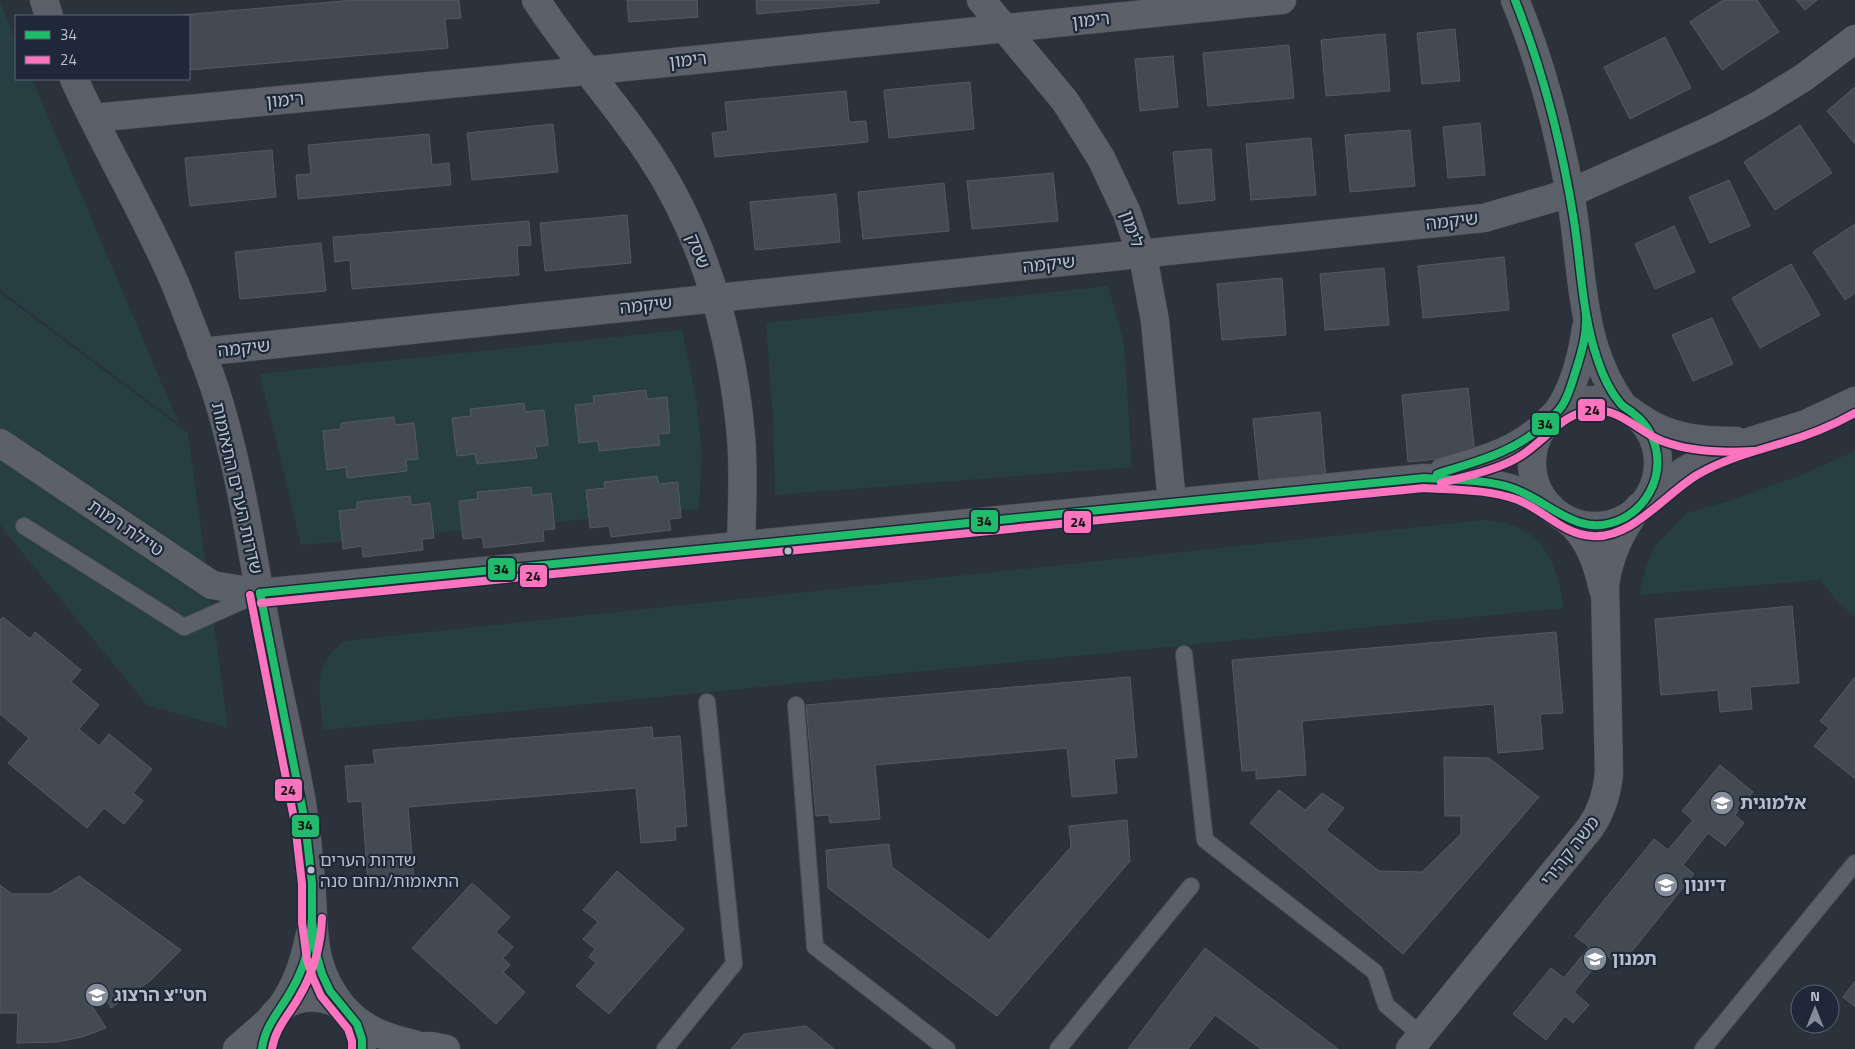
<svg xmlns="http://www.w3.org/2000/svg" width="1855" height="1049" viewBox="0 0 1855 1049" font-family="'Titillium Web','Noto Sans Hebrew',sans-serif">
<rect width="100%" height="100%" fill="#2b323c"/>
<g fill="#273e43">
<polygon points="0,1 16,42 16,79 32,79 179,424 0,290"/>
<polygon points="1108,286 1124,342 1132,467 775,495 773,421 766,323"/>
<polygon points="0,293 188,433 228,728 147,705 0,525"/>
<polygon points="682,330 696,398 702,451 699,509 301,545 260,374"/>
<polygon points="1855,451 1855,617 1840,604 1820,580 1639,595 1645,569 1655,546 1687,513 1726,502 1801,475"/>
<path d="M1484,520C1540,524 1556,556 1564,608L323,730C322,709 314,680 326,661C330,654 338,647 344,641Z"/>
</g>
<g fill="#444a52" stroke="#535a63">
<polygon points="355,0 459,0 461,18 445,19 448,48 189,70 189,16 169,16"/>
<polygon points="627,0 697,0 698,17 629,22"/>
<polygon points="756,0 879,0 879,3 757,14"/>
<polygon points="1723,0 1757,0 1779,32 1722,70 1690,22"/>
<polygon points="1796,0 1817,0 1805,10"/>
<polygon points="1455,29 1460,81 1422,84 1417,33"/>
<polygon points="1385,34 1390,91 1326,96 1321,40"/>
<polygon points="1665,37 1691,88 1630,119 1604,67"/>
<polygon points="1289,45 1294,98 1208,106 1203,53"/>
<polygon points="1173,56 1178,107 1140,111 1135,59"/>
<polygon points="970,82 974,129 889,138 884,90"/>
<polygon points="1855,87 1855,144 1827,111"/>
<polygon points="846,91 849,122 866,121 868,142 715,157 712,133 728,131 725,102"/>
<polygon points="1480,123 1485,175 1448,178 1443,127"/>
<polygon points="553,124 558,172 472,180 467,133"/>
<polygon points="1800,125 1832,173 1775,210 1744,162"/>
<polygon points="1410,130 1415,186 1350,192 1345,135"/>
<polygon points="429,134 432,165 449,163 451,185 298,199 296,175 311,174 308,145"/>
<polygon points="1311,138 1316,195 1251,200 1246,144"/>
<polygon points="1211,149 1215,200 1178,204 1173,152"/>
<polygon points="272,150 276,197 190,206 185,158"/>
<polygon points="1053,173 1058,221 972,229 967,181"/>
<polygon points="1729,180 1750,226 1710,243 1689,197"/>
<polygon points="944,183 949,231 863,239 858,192"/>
<polygon points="836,194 840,242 755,250 750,202"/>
<polygon points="627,215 631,263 545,271 540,223"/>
<polygon points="529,221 531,245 517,246 519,275 352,289 350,260 335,262 333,237"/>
<polygon points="1855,224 1855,293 1845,300 1813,252"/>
<polygon points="1674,226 1695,272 1655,289 1635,244"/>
<polygon points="321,243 326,291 240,299 235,252"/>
<polygon points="1504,257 1509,310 1423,318 1418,266"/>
<polygon points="1791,264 1820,315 1760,348 1732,298"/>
<polygon points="1384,268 1389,325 1325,330 1320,274"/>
<polygon points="1282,278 1286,335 1222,340 1217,284"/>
<polygon points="1712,318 1733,364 1693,381 1672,335"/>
<polygon points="1468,388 1475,455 1408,462 1402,395"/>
<polygon points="646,390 647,399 667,397 670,433 658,434 660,445 599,451 598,441 579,443 575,405 594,403 593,396"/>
<polygon points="524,403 525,412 544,410 548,445 535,447 537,458 477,464 475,454 457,456 452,418 471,416 470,409"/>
<polygon points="1320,412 1326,479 1260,486 1253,419"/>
<polygon points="394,417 395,425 414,423 418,459 406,460 407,471 347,478 346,467 327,470 323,431 341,429 341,423"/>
<polygon points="657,476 659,484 678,482 681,518 669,519 671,530 611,537 609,526 590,528 586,490 605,488 604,482"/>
<polygon points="531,487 532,495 551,493 555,529 543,530 544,541 484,548 482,537 463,539 459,501 478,499 477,492"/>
<polygon points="410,496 411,505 430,503 434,538 422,539 423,550 363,557 362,546 343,549 339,511 357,509 357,502"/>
<polygon points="1792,606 1799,683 1750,687 1752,709 1720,712 1718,690 1661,695 1655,619"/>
<polygon points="3,617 30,639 35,632 81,670 71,682 99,705 79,729 99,746 109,734 152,769 133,793 143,801 124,824 104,808 87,828 8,763 29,738 0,714 0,620"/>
<polygon points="1556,632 1563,713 1540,714 1543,749 1498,753 1494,704 1302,721 1306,775 1256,779 1256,770 1242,771 1232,660"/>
<polygon points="1130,677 1137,757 1114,759 1117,793 1072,797 1067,748 875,765 880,819 830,823 829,815 816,816 806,705"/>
<polygon points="1855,677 1855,776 1854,778 1814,746 1829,728 1820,721"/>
<polygon points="652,727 653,738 680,736 687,826 675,827 676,840 641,843 636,788 408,807 414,881 368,885 362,801 348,802 345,766 375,764 373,750"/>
<polygon points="1444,757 1489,758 1539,797 1403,954 1250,823 1279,790 1305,810 1322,793 1344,808 1326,830 1379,871 1422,872 1461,834 1461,816 1445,816"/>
<polygon points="1720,765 1753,792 1735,815 1744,823 1725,846 1708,833 1683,865 1694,874 1620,966 1605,954 1574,992 1589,1005 1573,1023 1565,1016 1546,1040 1513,1014 1551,968 1564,978 1589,947 1575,936 1654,839 1668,850 1693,820 1682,811"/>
<polygon points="1127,820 1130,861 997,1016 828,888 826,850 889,844 892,867 989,940 1071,847 1069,826"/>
<polygon points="617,871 684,929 609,1014 576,986 596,963 589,957 595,949 583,939 598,922 583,910"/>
<polygon points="79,876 181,950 150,981 111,1008 104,994 89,1001 106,1028 82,1037 57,1042 17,1043 18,1013 0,1013 0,885 12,894 50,894"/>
<polygon points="472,883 510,917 496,932 513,947 503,958 510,965 503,972 525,992 496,1024 412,948"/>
<polygon points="1205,948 1338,1049 1261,1049 1215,1015 1188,1049 1128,1049"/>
<polygon points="1855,981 1855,1007 1843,997"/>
<polygon points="806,1026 834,1049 731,1049 744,1034"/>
</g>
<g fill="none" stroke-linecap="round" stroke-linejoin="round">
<g stroke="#484d54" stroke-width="18">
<g id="lane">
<polyline points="24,526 184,627 256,595"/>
<polyline points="1184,654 1205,840 1375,972 1386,1005 1421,1035"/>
<polyline points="796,705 815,947 947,1049"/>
<polyline points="665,1049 734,964 707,702"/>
<polyline points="1058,1049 1191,886"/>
<polyline points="1703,1049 1855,863"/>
</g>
</g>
<g stroke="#484d54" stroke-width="29">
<g id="street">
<path d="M536,0C571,54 614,101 650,155C705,238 732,338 741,436C744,472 742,509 741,545"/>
<polyline points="981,0 1065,101 1101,158 1127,213 1145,267 1155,321 1172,503"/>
<path d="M1515,0C1541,62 1558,128 1570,193C1584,268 1577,343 1624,407"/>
<polyline points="93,118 586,71 1282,0"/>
<polyline points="201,352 1484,218 1570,193 1713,129 1759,105 1803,78 1855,39"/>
<path d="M1557,412C1574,389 1582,356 1586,328"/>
<polyline points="0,443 212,585 260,593"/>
<path d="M1566,519C1588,536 1597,562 1603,589"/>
<path d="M347,1012C372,1035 389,1037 419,1046"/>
<polyline points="402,1048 431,1046 446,1049"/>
<polyline points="237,1049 270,1020"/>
<path d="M1410,1049L1590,828C1602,811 1607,794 1609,773L1605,585C1609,556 1620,531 1639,507"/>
</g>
</g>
<g stroke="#484d54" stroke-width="29">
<g id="secondary">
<polyline points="44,0 49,16"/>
<path d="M74,79C105,147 144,212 174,281C188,316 202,351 214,386C239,462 250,542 265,621C276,682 291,742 302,803C306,829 309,855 311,881C315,930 309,965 342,1006"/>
<circle cx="1595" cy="463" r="63"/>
<path d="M1639,417C1668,438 1702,441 1736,441"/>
<path d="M1443,472C1479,461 1514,453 1543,426"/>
<polyline points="1647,499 1684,471 1715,454 1738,445 1806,424 1855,401"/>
<path d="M260,593L1424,478C1470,481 1511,480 1550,507"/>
<path d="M279,1010C297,986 304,962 310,934"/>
<path d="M262,1049C263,980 362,981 362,1049"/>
</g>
</g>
<use href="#lane" stroke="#5c6169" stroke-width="16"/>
<use href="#street" stroke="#5c6169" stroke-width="28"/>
<use href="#secondary" stroke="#5b5f67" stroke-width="28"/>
<g stroke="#1e2838" stroke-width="11">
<g id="bus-1">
<path d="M1437,474C1475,462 1513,453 1544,425C1550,419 1557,413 1562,406C1569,395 1572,382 1576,370C1582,351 1587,334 1586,314"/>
<path d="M260,593L1424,478C1452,480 1482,479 1509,487C1549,499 1577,541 1622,519C1646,507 1660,481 1657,455C1655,439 1647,424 1635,415C1630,410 1624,408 1620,403C1609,390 1602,374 1597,358C1582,314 1581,266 1574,221C1562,145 1543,71 1515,0"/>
<polyline points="260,593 305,822 312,883 312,922 317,957 322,974 330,991 357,1024 362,1039 362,1049"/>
<path d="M262,1049C265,1025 280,1011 291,991C304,969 311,944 312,918"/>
</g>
</g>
<g stroke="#1e2838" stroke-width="11">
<g id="bus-2">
<path d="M1441,483C1466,476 1494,471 1517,458C1543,444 1562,412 1593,410C1618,408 1640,432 1662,441C1691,452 1722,453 1753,451"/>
<polyline points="250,595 295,824 302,884 302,923 307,960 313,978 321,996 348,1029 352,1041 352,1049"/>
<path d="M261,603L1424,488C1455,490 1488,489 1518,500C1544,510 1562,534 1592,536C1632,539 1664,495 1697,475C1724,459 1753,452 1782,443C1807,436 1832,426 1855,413"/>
<path d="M272,1049C275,1028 289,1015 299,997C313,973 321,946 322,918"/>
</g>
</g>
<use href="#bus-1" stroke="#20bc6c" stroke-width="8"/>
<use href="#bus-2" stroke="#fc73be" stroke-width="8"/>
</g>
<defs>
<g id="school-disc" transform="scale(1.25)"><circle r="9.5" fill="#858d9a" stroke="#1e2838"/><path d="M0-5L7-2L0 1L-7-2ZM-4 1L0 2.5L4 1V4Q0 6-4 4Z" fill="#fff"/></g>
</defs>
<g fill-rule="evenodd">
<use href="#school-disc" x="1722" y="803"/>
<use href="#school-disc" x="1666" y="885"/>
<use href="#school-disc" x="1595" y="959"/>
<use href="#school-disc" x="97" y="995"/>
</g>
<g fill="#b6becc" stroke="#1e2838" stroke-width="2">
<circle cx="788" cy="551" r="4.5"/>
<circle cx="311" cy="870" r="4.5"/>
</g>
<g text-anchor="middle" stroke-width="4.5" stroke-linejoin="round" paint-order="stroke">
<g font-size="17" fill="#b6becc" stroke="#1e2838" text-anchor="start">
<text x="320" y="866">שדרות הערים<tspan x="320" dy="21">התאומות/נחום סנה</tspan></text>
</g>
<g font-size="18" fill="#b6becc" stroke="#1e2838">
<text transform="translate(1091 20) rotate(-6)" y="6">רימון</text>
<text transform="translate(688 60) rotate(-6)" y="6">רימון</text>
<text transform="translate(285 100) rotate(-5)" y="6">רימון</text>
<text transform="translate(1452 221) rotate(-6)" y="6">שיקמה</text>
<text transform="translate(1132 229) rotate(71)" y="6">לימון</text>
<text transform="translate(698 251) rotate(68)" y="6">שסק</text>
<text transform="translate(1049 264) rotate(-6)" y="6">שיקמה</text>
<text transform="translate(646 305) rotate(-6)" y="6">שיקמה</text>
<text transform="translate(244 348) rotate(-6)" y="6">שיקמה</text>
<text transform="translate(237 488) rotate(77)" y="6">שדרות הערים התאומות</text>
<text transform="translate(126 528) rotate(34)" y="6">טיילת רמות</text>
<text transform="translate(1570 851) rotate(-52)" y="6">משה קהירי</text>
</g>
<g font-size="18" font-weight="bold" fill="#b6becc" stroke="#1e2838" text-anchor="start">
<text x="1740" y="809">אלמוגית</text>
<text x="1684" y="891">דיונון</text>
<text x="1612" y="965">תמנון</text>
<text x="114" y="1001">חט''צ הרצוג</text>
</g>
</g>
<g stroke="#1e2838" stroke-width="2">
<rect x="1577" y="398" width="29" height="24" rx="5" fill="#fc73be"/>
<rect x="1531" y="412" width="29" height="24" rx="5" fill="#20bc6c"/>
<rect x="970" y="509" width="29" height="24" rx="5" fill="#20bc6c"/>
<rect x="1063" y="510" width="29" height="24" rx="5" fill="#fc73be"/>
<rect x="487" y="557" width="29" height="24" rx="5" fill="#20bc6c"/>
<rect x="519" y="564" width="29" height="24" rx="5" fill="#fc73be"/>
<rect x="274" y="778" width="29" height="24" rx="5" fill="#fc73be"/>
<rect x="291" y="814" width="29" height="24" rx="5" fill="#20bc6c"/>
</g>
<g font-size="14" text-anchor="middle" font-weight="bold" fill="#111">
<text x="1592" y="415">24</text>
<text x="1545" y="429">34</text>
<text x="984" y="526">34</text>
<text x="1078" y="527">24</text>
<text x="501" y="574">34</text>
<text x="533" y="581">24</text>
<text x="288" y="795">24</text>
<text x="305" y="830">34</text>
</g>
<rect x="15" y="15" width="175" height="65" fill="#1e2838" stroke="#5b6473"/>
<rect x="25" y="31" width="25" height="8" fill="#20bc6c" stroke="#5b6473"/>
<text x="60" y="40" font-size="15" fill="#b6becc">34</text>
<rect x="25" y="56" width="25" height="8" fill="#fc73be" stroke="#5b6473"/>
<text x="60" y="65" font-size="15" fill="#b6becc">24</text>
<g transform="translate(1815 1009)"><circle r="24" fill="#1e2838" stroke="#5b6473"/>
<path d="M0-4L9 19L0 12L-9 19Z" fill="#858d9a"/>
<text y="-8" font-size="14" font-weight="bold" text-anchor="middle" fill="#b6becc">N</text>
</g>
</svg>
